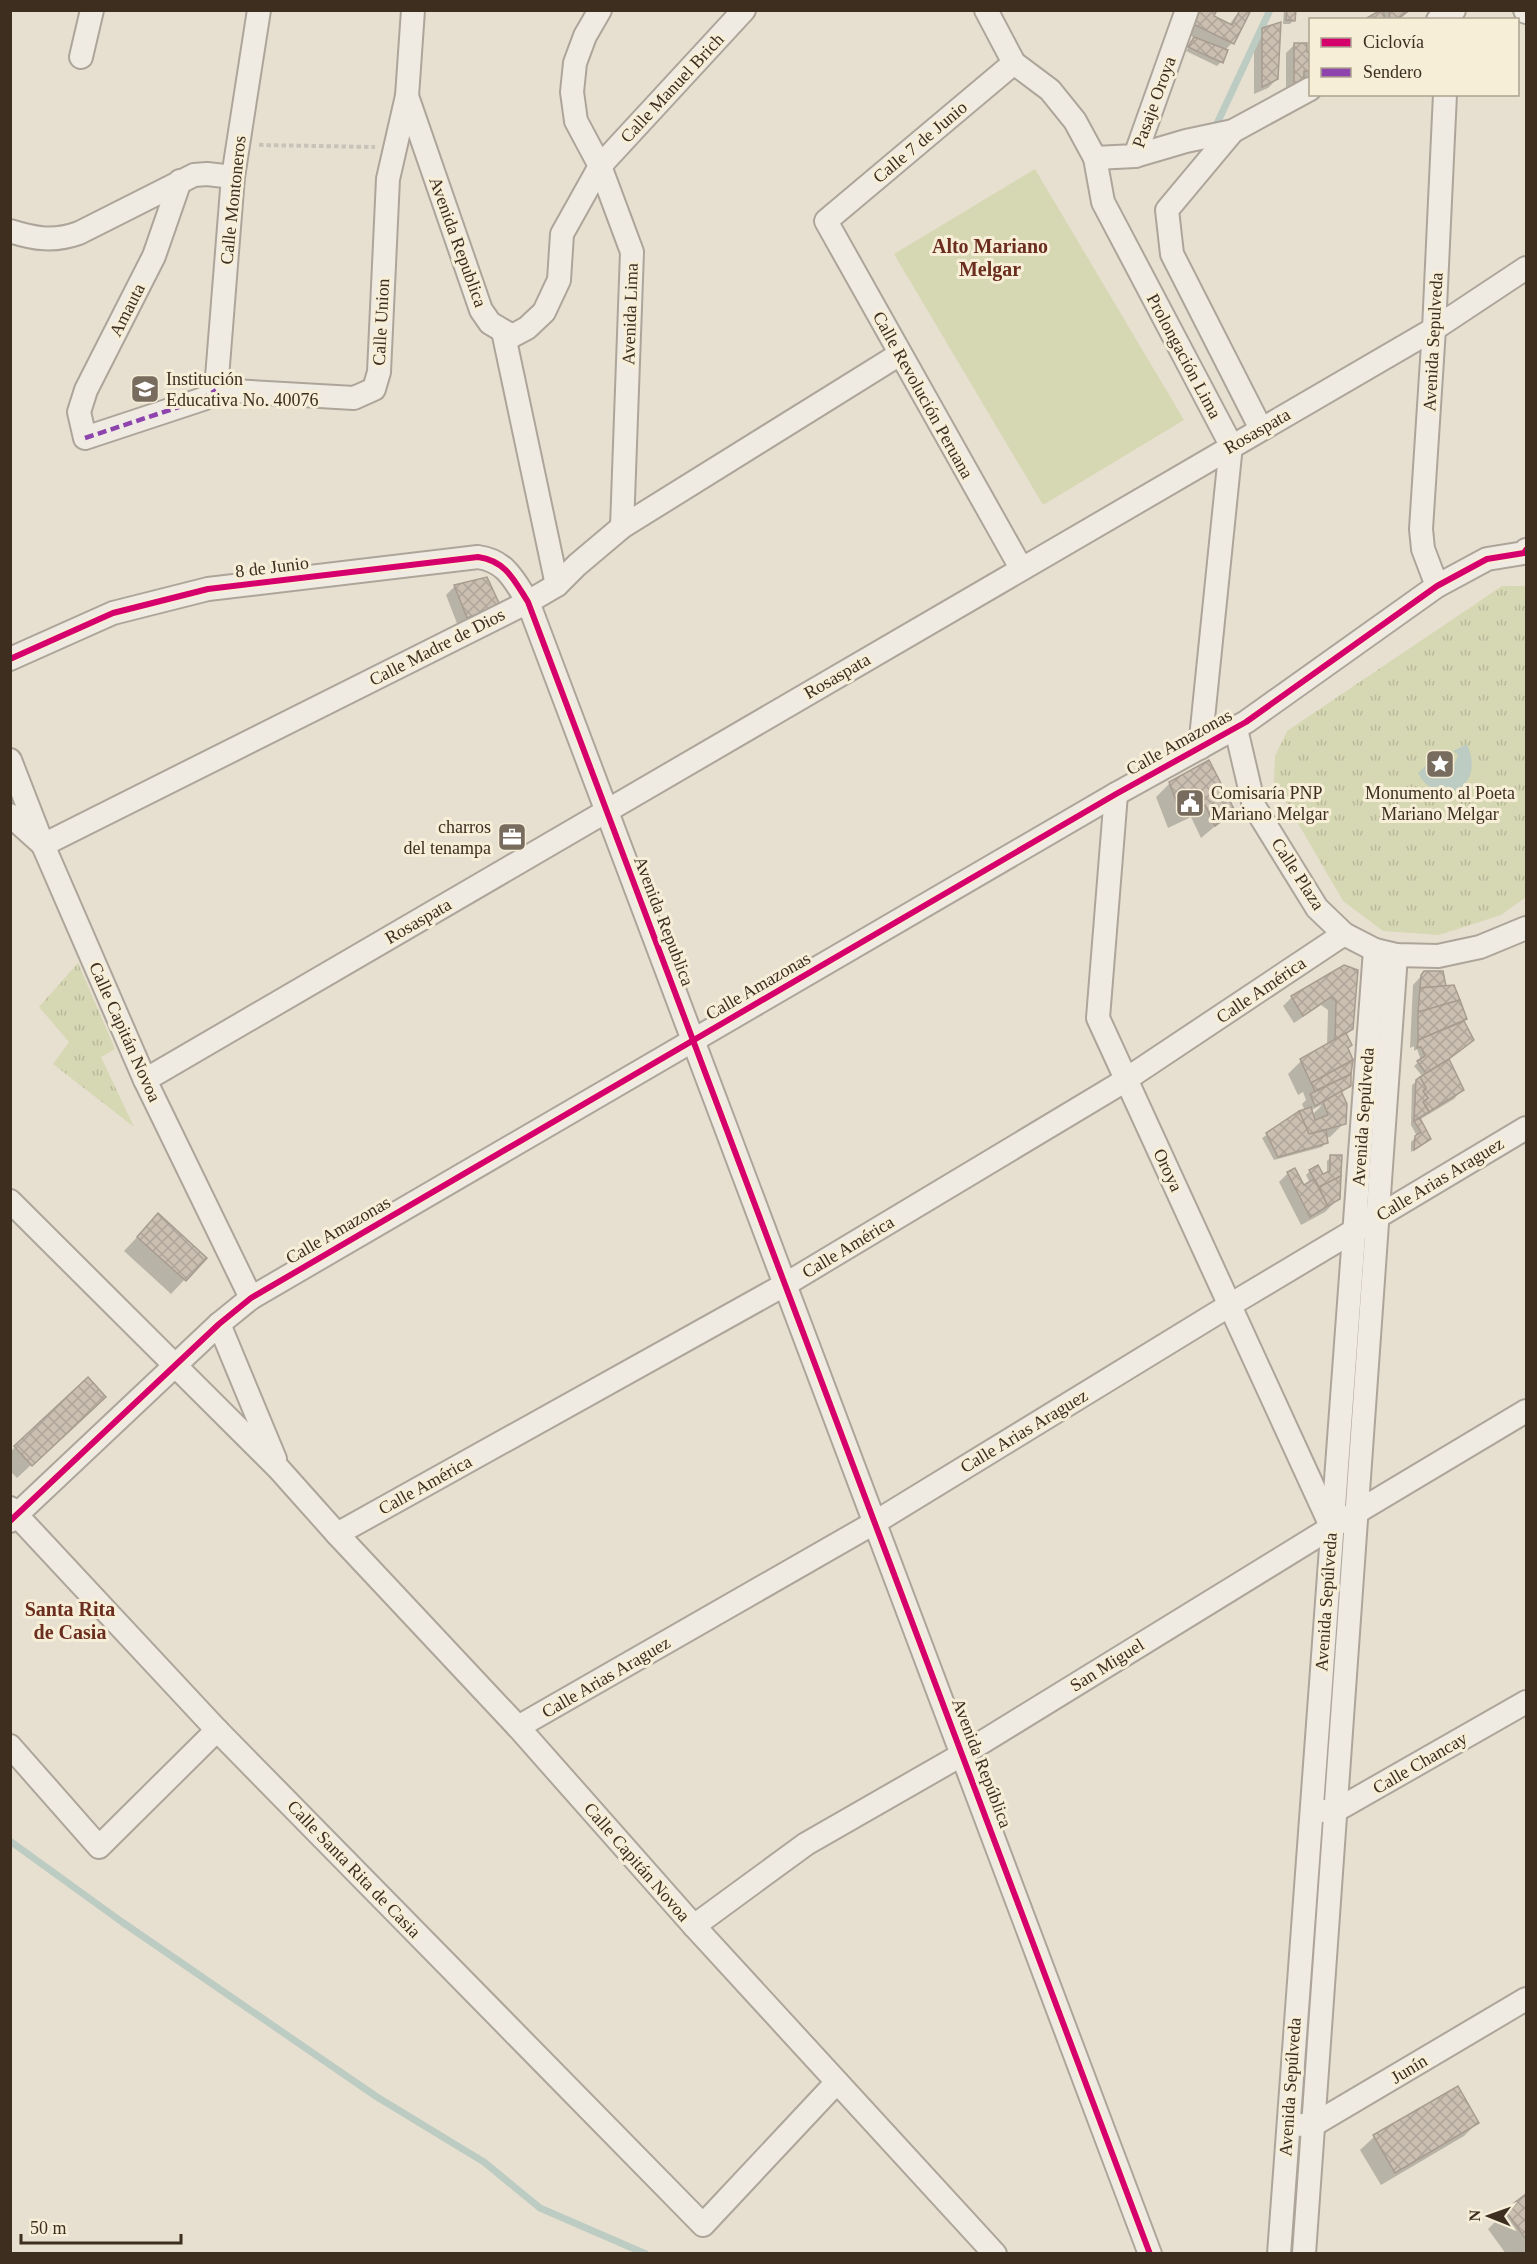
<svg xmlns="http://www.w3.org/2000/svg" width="1537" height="2264" viewBox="0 0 1537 2264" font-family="'Times New Roman',serif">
<defs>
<pattern id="grass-tufts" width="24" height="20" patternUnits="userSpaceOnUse" patternTransform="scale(1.5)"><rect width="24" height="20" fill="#d6d7b3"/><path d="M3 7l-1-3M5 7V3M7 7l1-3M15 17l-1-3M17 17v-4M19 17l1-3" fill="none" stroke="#b9b99a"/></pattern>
<pattern id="building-cross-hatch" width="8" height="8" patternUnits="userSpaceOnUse" patternTransform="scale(1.5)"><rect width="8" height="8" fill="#cbbfb2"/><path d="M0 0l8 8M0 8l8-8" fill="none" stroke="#afa499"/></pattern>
</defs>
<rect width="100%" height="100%" fill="#e7e0d1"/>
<g fill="url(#grass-tufts)">
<polygon points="1502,586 1526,586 1526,897 1501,915 1439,935 1383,931 1343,901 1274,782 1275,756 1287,731"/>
<polygon points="78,963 115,1049 101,1057 134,1127 53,1064 69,1042 39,1007"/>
</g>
<polygon fill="#d6d7b3" points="1035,169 1184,420 1043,505 894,254"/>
<path fill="#bcccc2" d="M1467,744C1487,789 1438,811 1418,773L1429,763L1435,773L1445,774L1453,768L1458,755L1453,751Z"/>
<g fill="#0003" fill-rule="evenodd">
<polygon points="1193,10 1229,25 1240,10 1248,12 1232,43 1226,49 1221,62 1217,66 1186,51 1195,38 1183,32"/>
<polygon points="1284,10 1294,10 1294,20 1290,24 1283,24"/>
<polygon points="1379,10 1409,10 1399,20 1367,20 1379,13"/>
<polygon points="1263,29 1277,79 1268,88 1254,94 1254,38"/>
<polygon points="1295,44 1305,54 1310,54 1310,75 1306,79 1303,79 1303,82 1286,91 1286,53"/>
<polygon points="455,586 489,613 458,626 446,595"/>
<polygon points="1208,762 1233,811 1201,838 1191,817 1168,828 1156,797 1169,784"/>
<path d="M1344,966L1352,1028L1345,1035L1346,1049L1351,1060L1349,1085L1341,1094L1344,1123L1330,1137L1326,1138V1142L1322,1147L1274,1160L1262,1138L1305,1111L1302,1104L1306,1100L1303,1092L1298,1095L1288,1074L1301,1061L1327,1046L1328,1010L1321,1005L1294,1023L1283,1006L1292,997ZM1321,1105V1106L1312,1115L1310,1111Z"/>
<polygon points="1424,973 1445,987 1465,1019 1462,1022 1448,1060 1462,1090 1454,1099 1419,1120 1430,1139 1411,1152 1411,1142 1417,1136 1411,1125 1412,1085 1423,1077 1414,1066 1421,1060 1417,1049 1414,1051 1414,1046 1410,1048 1413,985"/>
<polygon points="1331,1157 1339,1198 1325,1212 1301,1225 1279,1182 1288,1173 1303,1187 1310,1183 1306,1175 1310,1171 1323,1176 1327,1174 1327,1161"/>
<polygon points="158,1215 205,1258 171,1294 124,1251"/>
<polygon points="88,1380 90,1410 17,1478 10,1471 10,1452"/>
<polygon points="1478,2122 1464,2136 1381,2185 1360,2150 1374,2137"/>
<polygon points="1526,2196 1526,2254 1506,2254 1488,2229 1506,2211"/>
</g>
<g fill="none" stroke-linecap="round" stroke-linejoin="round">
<g stroke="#bcccc2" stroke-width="7">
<polyline points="1214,130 1270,10"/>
<polyline points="10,1841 122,1922 377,2097 484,2162 540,2208 646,2254"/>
</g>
</g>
<g fill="url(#building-cross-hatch)" stroke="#a89c90" stroke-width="1.5">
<polygon points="1197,10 1217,10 1214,16 1232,25 1240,10 1250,12 1234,44 1191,23"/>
<polygon points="1287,10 1296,10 1295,21 1286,20"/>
<polygon points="1381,10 1383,10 1385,20 1363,20"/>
<polygon points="1389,10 1410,10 1396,20 1390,20"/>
<polygon points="1281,22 1278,79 1262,87 1262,28"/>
<polygon points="1194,37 1228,50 1223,63 1188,47"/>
<polygon points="1294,43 1307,43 1307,52 1310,52 1310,71 1304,71 1304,82 1294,82"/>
<polygon points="487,577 500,605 467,618 454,585"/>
<polygon points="1209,760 1235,811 1215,826 1205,805 1182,816 1169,782"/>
<polygon points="1344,965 1358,970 1353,1029 1335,1040 1336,1001 1331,997 1303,1016 1291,996"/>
<polygon points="1424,971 1443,971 1446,986 1420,988 1421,975"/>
<polygon points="1454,985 1460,1000 1418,1012 1420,988"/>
<polygon points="1460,1000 1467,1019 1418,1040 1418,1012"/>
<polygon points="1464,1021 1474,1040 1449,1059 1426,1073 1417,1061 1425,1056 1421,1047 1417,1048 1418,1040"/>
<polygon points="1346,1033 1352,1045 1348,1048 1353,1060 1311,1083 1300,1059"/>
<polygon points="1449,1059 1464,1090 1429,1112 1423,1102 1428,1098 1423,1091 1426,1088 1420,1077"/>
<polygon points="1353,1060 1351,1074 1315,1091 1311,1083"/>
<polygon points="1351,1074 1351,1086 1315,1106 1310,1094"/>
<polygon points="1420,1077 1426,1088 1423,1091 1428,1098 1423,1102 1429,1112 1414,1121 1416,1080"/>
<polygon points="1341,1091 1347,1104 1346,1124 1309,1134 1299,1111 1311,1107 1315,1120 1328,1115 1323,1102"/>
<polygon points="1299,1111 1309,1134 1326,1130 1328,1143 1278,1157 1266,1133"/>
<polygon points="1420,1118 1431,1139 1414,1150 1415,1136 1421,1132 1414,1121"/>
<polygon points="1330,1155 1342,1155 1341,1176 1319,1187 1309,1170 1318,1165 1323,1174 1330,1171"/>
<polygon points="1295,1168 1304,1185 1314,1179 1328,1206 1310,1217 1287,1172"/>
<polygon points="1341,1176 1340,1199 1328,1206 1319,1187"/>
<polygon points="158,1213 207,1258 186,1281 137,1237"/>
<polygon points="88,1377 106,1397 32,1466 14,1446"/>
<polygon points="1458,2086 1479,2123 1395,2173 1373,2135"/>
<polygon points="1526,2194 1526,2239 1505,2210"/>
</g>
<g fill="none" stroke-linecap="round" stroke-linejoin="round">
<g stroke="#ada599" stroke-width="26">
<g id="minor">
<polyline points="413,10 407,96 481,310 490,323 512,336 527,328 544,312 559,280 562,234 600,166 744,10"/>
<polyline points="600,10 585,36 575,63 572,92 576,121 600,166 632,252 622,527"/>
<polyline points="986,10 1014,63 1050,90 1075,121 1095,158 1103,202 1231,445 1200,748"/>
<polyline points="1525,10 1526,12"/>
<polyline points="1438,20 1454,10"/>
<polyline points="81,57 92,10"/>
<polyline points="1014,63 826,221 1021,568"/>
<polyline points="1233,131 1167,210 1172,254 1261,429"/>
<polyline points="1135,156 1186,141 1233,131 1310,89"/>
<polyline points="1095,158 1135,156 1187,10"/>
<polyline points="180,181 154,256 86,390 79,412 85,438 203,399 216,390"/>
<path d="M10,231C35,239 54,242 79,233L194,175L207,174L233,177"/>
<polyline points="503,331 557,585"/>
<polyline points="216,390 354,398 374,389 379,372 388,179 407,96"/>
<polyline points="216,390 233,177 259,10"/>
<polyline points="1437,586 1423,549 1421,529 1434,329 1445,94"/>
<path d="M10,659L113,613L208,589L478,557C506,561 514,580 528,602L1150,2254"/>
<polyline points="1236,729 1254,806 1317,908 1344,934 1375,950 1396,955 1438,956 1480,947 1526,928"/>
<polyline points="10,760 43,845 145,1080 251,1298"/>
<polyline points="1116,794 1098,1018 1331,1526"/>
<polyline points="10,815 40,842"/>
<polyline points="43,845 528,602 557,585 577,565 622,527 900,354"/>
<polyline points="145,1080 1434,329 1526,268"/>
<polyline points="10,1201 279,1469 337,1534 518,1727 694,1926 995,2254"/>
<polyline points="219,1324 275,1459"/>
<polyline points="10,1508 217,1730 703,2225 837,2082"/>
<polyline points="10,1521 219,1324 251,1298 1116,794 1246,722 1437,586 1487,559 1524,553 1526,550"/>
<polyline points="337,1534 786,1284 1116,1086 1344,934"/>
<polyline points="518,1727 874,1523 1230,1305 1526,1128"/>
<polyline points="10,1746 99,1847 217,1730"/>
<polyline points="1324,1811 1335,1811 1526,1702"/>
<polyline points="694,1926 806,1844 963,1754 1332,1527 1526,1411"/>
<polyline points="1302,2125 1313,2125 1526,1999"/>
<polyline points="1279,2254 1375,950"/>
<polyline points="1304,2254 1396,955"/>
</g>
</g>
<polyline stroke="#c8c2b9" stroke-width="4" stroke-dasharray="4.5 3" stroke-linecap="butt" points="259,145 375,147"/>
<use href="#minor" stroke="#efebe3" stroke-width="22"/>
<polyline stroke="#8e44ad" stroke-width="4.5" stroke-dasharray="9 4.5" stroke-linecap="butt" points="85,438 203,399 216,390"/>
<g stroke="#f7eed8" stroke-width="10">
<g id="cycleway">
<path d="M10,659L113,613L208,589L478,557C506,561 514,580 528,602L1150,2254"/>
<polyline points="10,1521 219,1324 251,1298 1116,794 1246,722 1437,586 1487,559 1524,553 1526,550"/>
</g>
</g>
<use href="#cycleway" stroke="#d6006c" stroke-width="6"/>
</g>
<defs>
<g id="school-square" transform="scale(1.5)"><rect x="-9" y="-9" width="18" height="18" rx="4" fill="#786c5e" stroke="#f7eed8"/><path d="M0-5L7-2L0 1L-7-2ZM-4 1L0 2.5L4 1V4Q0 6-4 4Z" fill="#fff"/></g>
<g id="sight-square" transform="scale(1.5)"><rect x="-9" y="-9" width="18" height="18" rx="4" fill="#786c5e" stroke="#f7eed8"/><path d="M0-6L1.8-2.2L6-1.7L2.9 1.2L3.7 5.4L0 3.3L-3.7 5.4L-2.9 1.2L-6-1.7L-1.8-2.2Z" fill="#fff"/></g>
<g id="civic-square" transform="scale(1.5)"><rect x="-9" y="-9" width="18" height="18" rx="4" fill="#786c5e" stroke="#f7eed8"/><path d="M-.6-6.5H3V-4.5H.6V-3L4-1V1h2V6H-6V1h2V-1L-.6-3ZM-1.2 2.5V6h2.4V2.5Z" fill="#fff"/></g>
<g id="office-square" transform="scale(1.5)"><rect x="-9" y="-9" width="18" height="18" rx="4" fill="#786c5e" stroke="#f7eed8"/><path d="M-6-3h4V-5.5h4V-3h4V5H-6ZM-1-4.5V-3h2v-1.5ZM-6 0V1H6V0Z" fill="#fff"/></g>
</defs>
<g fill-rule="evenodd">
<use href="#school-square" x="145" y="389"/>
<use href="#sight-square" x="1440" y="764"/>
<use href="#civic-square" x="1190" y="803"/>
<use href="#office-square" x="512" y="837"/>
</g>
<g text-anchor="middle" stroke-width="6" stroke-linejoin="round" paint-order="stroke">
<g font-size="18" fill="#3d2e20" stroke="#f7eed8">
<text transform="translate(672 88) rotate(-47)" y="6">Calle Manuel Brich</text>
<text transform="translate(1154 102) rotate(-70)" y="6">Pasaje Oroya</text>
<text transform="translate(920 142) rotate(-40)" y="6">Calle 7 de Junio</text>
<text transform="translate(233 200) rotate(-84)" y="6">Calle Montoneros</text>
<text transform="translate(458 242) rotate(70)" y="6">Avenida Republica</text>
<text transform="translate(127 310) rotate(-63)" y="6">Amauta</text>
<text transform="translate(630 314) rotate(-88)" y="6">Avenida Lima</text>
<text transform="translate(381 322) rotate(-87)" y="6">Calle Union</text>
<text transform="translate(1433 342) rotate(-87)" y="6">Avenida Sepulveda</text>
<text transform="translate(1184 356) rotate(62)" y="6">Prolongación Lima</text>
<text transform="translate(923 395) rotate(61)" y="6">Calle Revolución Peruana</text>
<text transform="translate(1257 431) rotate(-30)" y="6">Rosaspata</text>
<text transform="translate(272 567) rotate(-7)" y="6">8 de Junio</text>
<text transform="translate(437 647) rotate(-27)" y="6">Calle Madre de Dios</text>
<text transform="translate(837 676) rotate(-30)" y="6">Rosaspata</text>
<text transform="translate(1179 742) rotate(-29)" y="6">Calle Amazonas</text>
<text transform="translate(1298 874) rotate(57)" y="6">Calle Plaza</text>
<text transform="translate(418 921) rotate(-30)" y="6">Rosaspata</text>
<text transform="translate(664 921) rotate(69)" y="6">Avenida Republica</text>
<text transform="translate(758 986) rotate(-30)" y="6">Calle Amazonas</text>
<text transform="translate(1261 990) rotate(-34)" y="6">Calle América</text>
<text transform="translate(125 1032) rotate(66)" y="6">Calle Capitán Novoa</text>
<text transform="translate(1363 1117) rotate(-86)" y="6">Avenida Sepúlveda</text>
<text transform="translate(1168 1170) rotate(65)" y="6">Oroya</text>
<text transform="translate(1440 1179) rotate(-31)" y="6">Calle Arias Araguez</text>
<text transform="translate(338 1230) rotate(-30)" y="6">Calle Amazonas</text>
<text transform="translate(848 1247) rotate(-31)" y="6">Calle América</text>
<text transform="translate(1024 1431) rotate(-31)" y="6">Calle Arias Araguez</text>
<text transform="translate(425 1485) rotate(-29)" y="6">Calle América</text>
<text transform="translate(1326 1602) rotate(-86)" y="6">Avenida Sepúlveda</text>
<text transform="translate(1107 1665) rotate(-32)" y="6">San Miguel</text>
<text transform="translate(606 1677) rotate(-30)" y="6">Calle Arias Araguez</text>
<text transform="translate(982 1763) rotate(69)" y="6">Avenida República</text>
<text transform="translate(1420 1763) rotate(-30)" y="6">Calle Chancay</text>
<text transform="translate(637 1862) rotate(49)" y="6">Calle Capitán Novoa</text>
<text transform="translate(354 1869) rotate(46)" y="6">Calle Santa Rita de Casia</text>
<text transform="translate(1409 2069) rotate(-31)" y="6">Junín</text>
<text transform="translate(1290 2087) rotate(-86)" y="6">Avenida Sepúlveda</text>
</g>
<g font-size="18" fill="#3d2e20" stroke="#f7eed8" text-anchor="start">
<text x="166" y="385">Institución<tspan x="166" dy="21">Educativa No. 40076</tspan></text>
<text x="1211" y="799">Comisaría PNP<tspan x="1211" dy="21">Mariano Melgar</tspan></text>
<text x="1440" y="799" text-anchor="middle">Monumento al Poeta<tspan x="1440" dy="21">Mariano Melgar</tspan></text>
<text x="491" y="833" text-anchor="end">charros<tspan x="491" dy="21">del tenampa</tspan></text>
</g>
<g font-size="20" font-weight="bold" fill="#6b2e1e" stroke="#f7eed8">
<text x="990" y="253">Alto Mariano<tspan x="990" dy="23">Melgar</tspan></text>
<text x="70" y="1616">Santa Rita<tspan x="70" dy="23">de Casia</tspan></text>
</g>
</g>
<rect width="1537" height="2264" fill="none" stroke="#3d2e20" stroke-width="24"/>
<rect x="1309" y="18" width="210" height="78" fill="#f7eed8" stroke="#ada18e" stroke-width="1.5"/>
<rect x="1321" y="38" width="30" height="9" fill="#d6006c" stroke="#ada18e" stroke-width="1.5"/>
<text x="1363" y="48" font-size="18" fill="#3d2e20">Ciclovía</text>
<rect x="1321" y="68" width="30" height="9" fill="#8e44ad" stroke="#ada18e" stroke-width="1.5"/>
<text x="1363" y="78" font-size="18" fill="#3d2e20">Sendero</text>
<g transform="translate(1489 2216) rotate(271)" stroke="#f7eed8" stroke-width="4.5" paint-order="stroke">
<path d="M0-4.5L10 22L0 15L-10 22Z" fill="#3d2e20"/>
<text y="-9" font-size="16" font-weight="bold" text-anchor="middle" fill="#3d2e20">N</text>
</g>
<path d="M21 2234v9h160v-9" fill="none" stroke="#3d2e20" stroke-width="3"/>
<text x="30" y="2234" font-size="18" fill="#3d2e20" stroke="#f7eed8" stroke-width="4.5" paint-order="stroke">50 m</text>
</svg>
